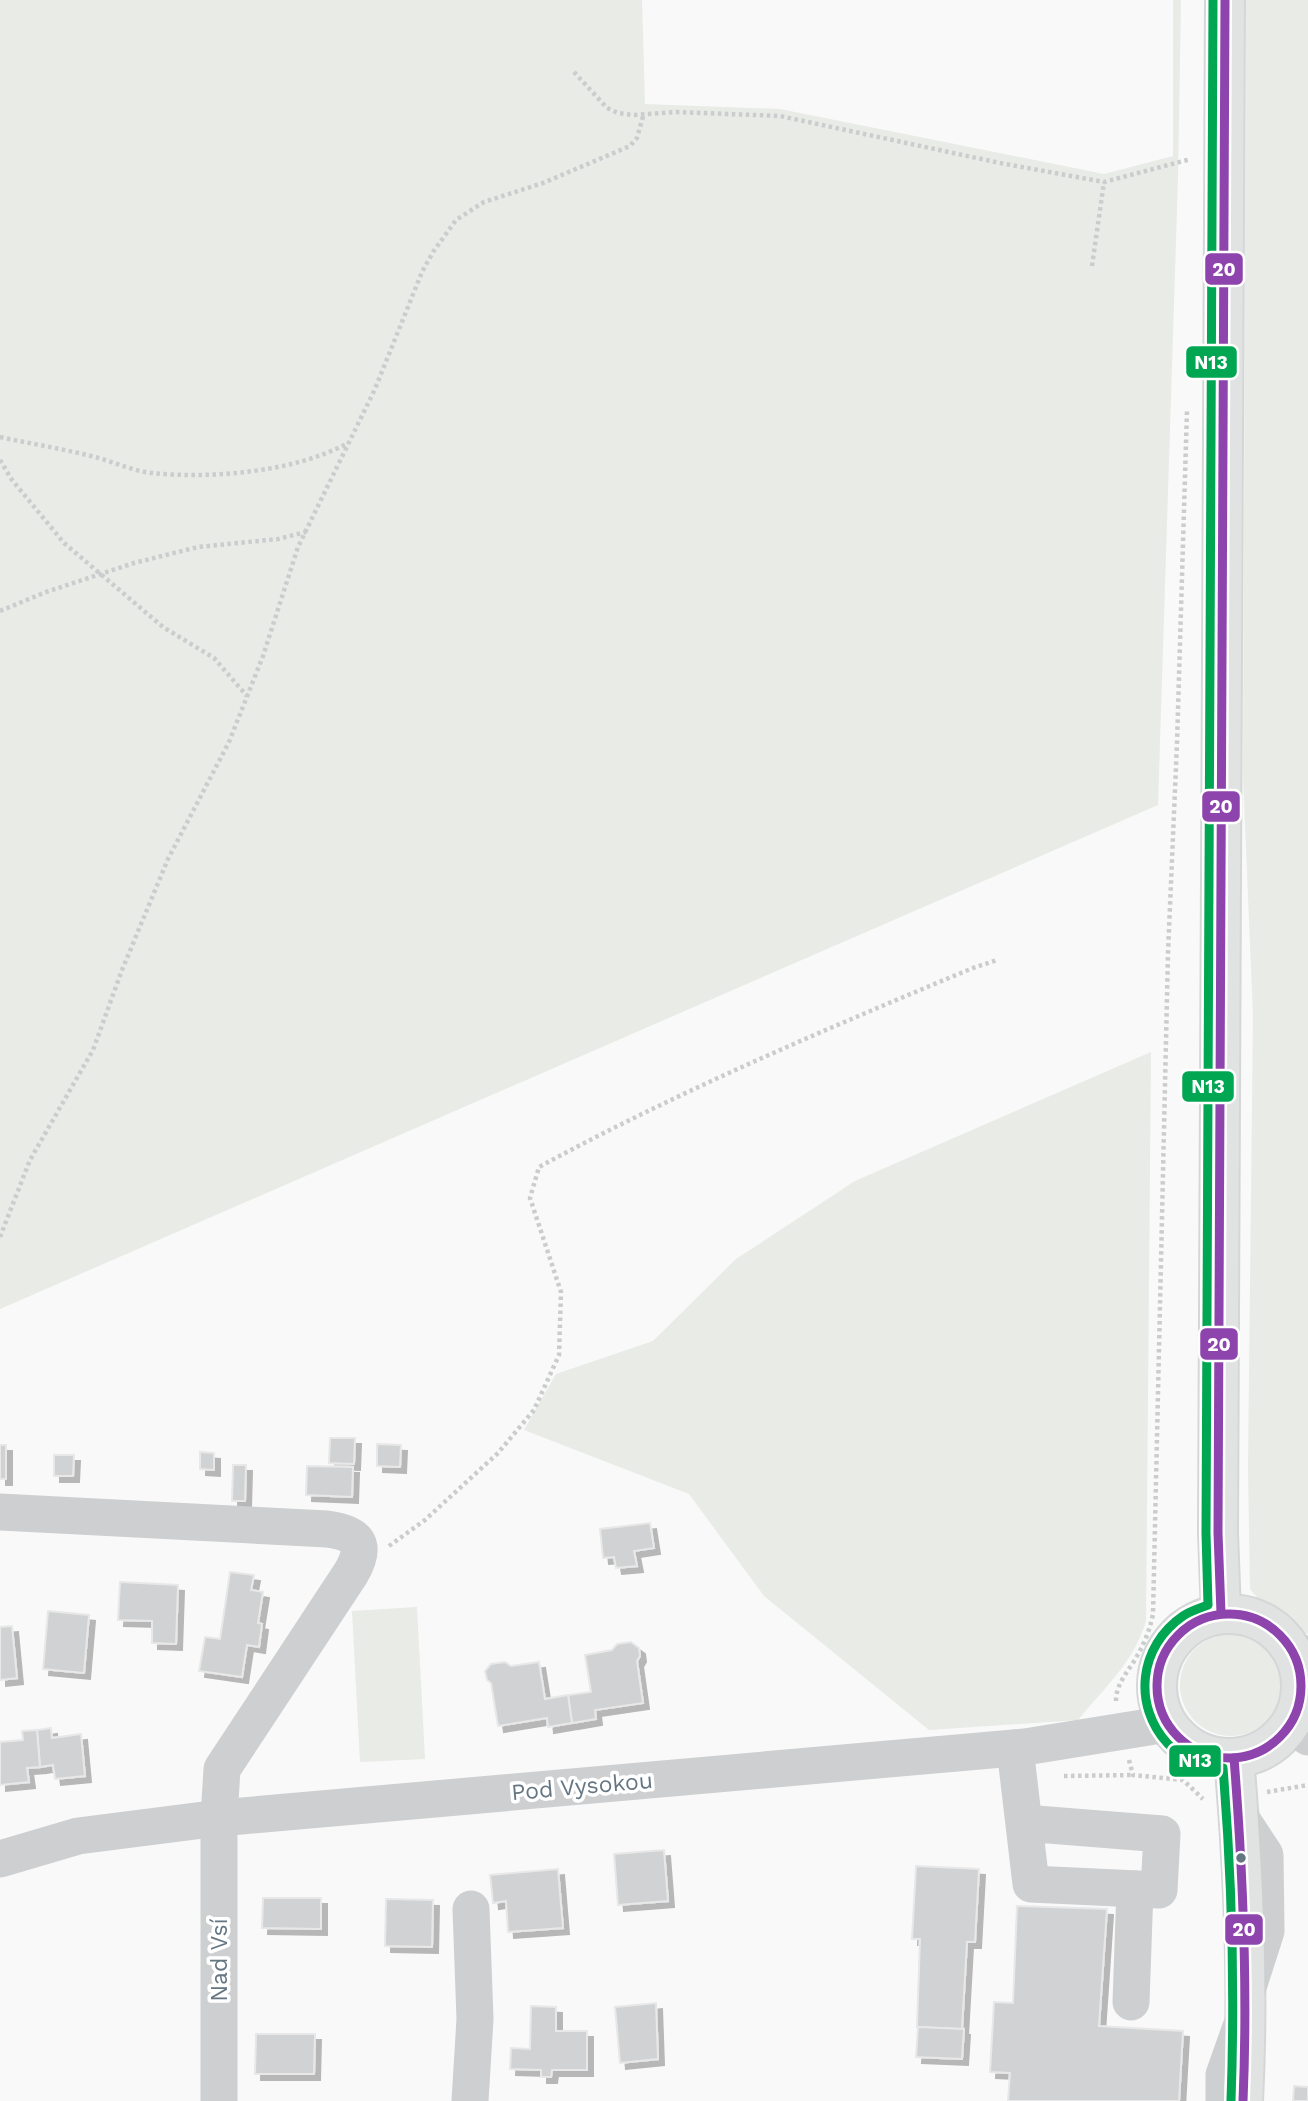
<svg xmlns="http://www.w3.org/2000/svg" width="1308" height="2101" viewBox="0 0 1308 2101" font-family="'Work Sans',sans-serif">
<defs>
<filter id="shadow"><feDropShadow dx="6" dy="6" stdDeviation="0" flood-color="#0004"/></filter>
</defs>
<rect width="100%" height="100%" fill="#f9f9f9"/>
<g fill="#e8ebe6">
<polygon points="0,0 642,0 645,104 780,109 1104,174 1173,156 1173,0 1181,0 1178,178 1158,805 0,1309"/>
<path d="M1246,0H1308V1634C1286,1629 1264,1606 1250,1589L1248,1467L1253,1016L1243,777Z"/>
<path d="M1151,1052L1146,1621C1134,1662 1105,1687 1078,1720L929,1730L764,1596L689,1494L524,1430L556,1374L653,1341L736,1259L855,1181Z"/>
<polygon points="417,1607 425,1759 360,1762 352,1611"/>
<circle cx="1231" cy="1685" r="51"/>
</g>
<g fill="#d0d2d3" stroke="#e8e8e8" stroke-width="2" filter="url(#shadow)">
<polygon points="330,1438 355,1438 354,1464 329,1463"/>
<polygon points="377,1444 401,1445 400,1467 377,1466"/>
<rect x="0" y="1445" width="6" height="34"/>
<polygon points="200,1452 214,1453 214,1470 200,1469"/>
<polygon points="54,1455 74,1455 73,1476 54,1476"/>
<polygon points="233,1465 246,1465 245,1501 232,1501"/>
<polygon points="307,1466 353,1467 352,1497 306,1495"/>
<polygon points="650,1523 654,1548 634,1551 637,1566 616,1568 614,1557 603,1558 600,1529"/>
<polygon points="230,1572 254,1575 251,1590 263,1592 258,1623 262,1624 259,1647 247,1645 242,1677 199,1671 205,1637 220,1639"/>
<polygon points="120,1582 178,1585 176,1644 152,1643 152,1621 118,1620"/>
<polygon points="48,1611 89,1615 84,1673 43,1669"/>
<polygon points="12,1626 17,1678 0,1680 0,1627"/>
<polygon points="631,1642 639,1648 640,1656 637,1661 643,1703 595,1710 596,1719 572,1723 568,1695 591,1692 585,1655 612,1650 617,1644"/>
<polygon points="505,1662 511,1666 539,1662 545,1699 568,1695 572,1723 548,1727 547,1718 498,1726 491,1683 487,1680 485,1671 491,1664"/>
<polygon points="51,1728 52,1738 81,1734 85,1776 55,1779 53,1765 40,1767 37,1730"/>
<polygon points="37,1730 40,1767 27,1768 29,1782 0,1785 0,1742 23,1740 22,1731"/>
<polygon points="664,1850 668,1901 618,1905 614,1854"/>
<polygon points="916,1866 979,1869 975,1942 967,1942 962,2029 917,2027 920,1939 912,1939"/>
<polygon points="558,1869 563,1928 508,1932 506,1901 493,1903 490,1875"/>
<polygon points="263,1898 321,1898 321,1929 262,1928"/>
<polygon points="386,1899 433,1900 432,1947 385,1946"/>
<polygon points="1017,1906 1107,1909 1099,2026 1183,2031 1179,2101 1008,2101 1010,2073 990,2072 994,2002 1013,2003"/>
<polygon points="656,2003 658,2059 620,2063 615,2007"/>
<polygon points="531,2006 556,2007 556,2031 587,2031 587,2070 552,2070 551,2077 541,2077 541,2070 510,2069 511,2048 530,2049"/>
<polygon points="918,2027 964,2029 962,2059 916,2057"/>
<polygon points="256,2034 315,2034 314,2074 255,2074"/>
<polygon points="1294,2086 1308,2087 1308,2101 1293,2101"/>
</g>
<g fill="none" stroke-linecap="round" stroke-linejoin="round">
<g stroke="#d5d6d7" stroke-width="42">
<g id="major">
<polyline points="1221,1613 1218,1533 1225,0"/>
<circle cx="1229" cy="1686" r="72"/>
<path d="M1234,1758C1244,1874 1249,1985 1243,2101"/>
</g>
</g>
<g stroke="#cbcccd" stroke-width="4.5" stroke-dasharray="3.5 3.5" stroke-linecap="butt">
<polyline points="574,72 607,108 618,113 633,115 676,112 780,116 1000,163 1104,182 1191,159"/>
<polyline points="1092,266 1104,182"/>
<path d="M0,437C32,444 64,449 95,457C114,462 133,471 152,473C212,479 295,472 348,443"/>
<polyline points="0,460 12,480 64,543 163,627 214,658 247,696"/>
<polyline points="0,611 46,592 134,563 198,547 278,539 306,532"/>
<polyline points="0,1237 30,1160 93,1050 122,970 168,859 229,742 263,656 298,547 375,389 422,272 433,252 456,220 484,202 543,183 630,146 637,138 644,113"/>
<path d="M389,1546L425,1520L498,1453L534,1410L559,1355L561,1292L530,1198L539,1167C679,1091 826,1029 973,968L997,960"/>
<path d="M1116,1701C1116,1683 1129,1671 1137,1656C1145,1642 1150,1629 1153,1614L1168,953L1177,743L1187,410"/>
<polyline points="1129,1760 1133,1775 1183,1780 1203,1799"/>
<polyline points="1064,1776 1133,1775"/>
<polyline points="1267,1792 1308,1785"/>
</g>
<g stroke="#cecfd0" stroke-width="37">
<path d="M0,1512L327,1529C358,1533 368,1544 351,1573L222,1769L219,1818V2101"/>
<polyline points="1296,1658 1308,1654"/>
<polyline points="1291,1723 1308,1737"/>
<path d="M1015,1748C1020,1793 1026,1839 1031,1884L1159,1890L1162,1834L1024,1823"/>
<polyline points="1238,1814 1265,1855 1266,1931 1248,1987"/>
<polyline points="0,1859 78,1836 219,1818 1025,1747 1167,1724"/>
<polyline points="1131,2002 1135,1889"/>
<polyline points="470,2101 475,2019 471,1909"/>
<polyline points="1224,2101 1224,2075 1241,2027"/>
</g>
<use href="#major" stroke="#e1e2e2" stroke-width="38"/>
<g stroke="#fff" stroke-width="14">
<g id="bus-1">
<polyline points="1221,1613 1218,1533 1225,0"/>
<circle cx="1229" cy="1686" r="72"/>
<path d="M1234,1758C1243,1872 1248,1986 1243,2101"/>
</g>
</g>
<g stroke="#fff" stroke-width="14">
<path id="bus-2" d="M1213,0L1206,1533L1208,1605C1200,1608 1190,1611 1183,1616C1139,1646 1132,1705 1168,1744C1182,1759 1203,1764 1223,1768C1232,1879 1235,1989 1231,2101"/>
</g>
<use href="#bus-1" stroke="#8e44ad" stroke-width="9"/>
<use href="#bus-2" stroke="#00a651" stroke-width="9"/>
</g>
<circle fill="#657683" stroke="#fff" stroke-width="2.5" cx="1241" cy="1858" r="6"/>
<g text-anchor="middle" stroke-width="7" stroke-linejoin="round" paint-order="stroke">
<g font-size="23" fill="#657683" stroke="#fff">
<text transform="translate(582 1786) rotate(-5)" y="8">Pod Vysokou</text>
<text transform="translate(219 1960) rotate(-90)" y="8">Nad Vsí</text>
</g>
</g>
<g stroke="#fff" stroke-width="2.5">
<rect x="1204" y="252" width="40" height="34" rx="7" fill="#8e44ad"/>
<rect x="1185" y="345" width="53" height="34" rx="7" fill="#00a651"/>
<rect x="1201" y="790" width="40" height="33" rx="7" fill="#8e44ad"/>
<rect x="1181" y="1070" width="54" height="33" rx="7" fill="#00a651"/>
<rect x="1199" y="1327" width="40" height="34" rx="7" fill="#8e44ad"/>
<rect x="1168" y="1744" width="54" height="34" rx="7" fill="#00a651"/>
<rect x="1224" y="1913" width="40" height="33" rx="7" fill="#8e44ad"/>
</g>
<g font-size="19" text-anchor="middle" font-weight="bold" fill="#fff">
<text x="1224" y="276">20</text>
<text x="1211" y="369">N13</text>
<text x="1221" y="813">20</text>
<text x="1208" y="1093">N13</text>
<text x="1219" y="1351">20</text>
<text x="1195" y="1767">N13</text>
<text x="1244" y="1936">20</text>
</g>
</svg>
